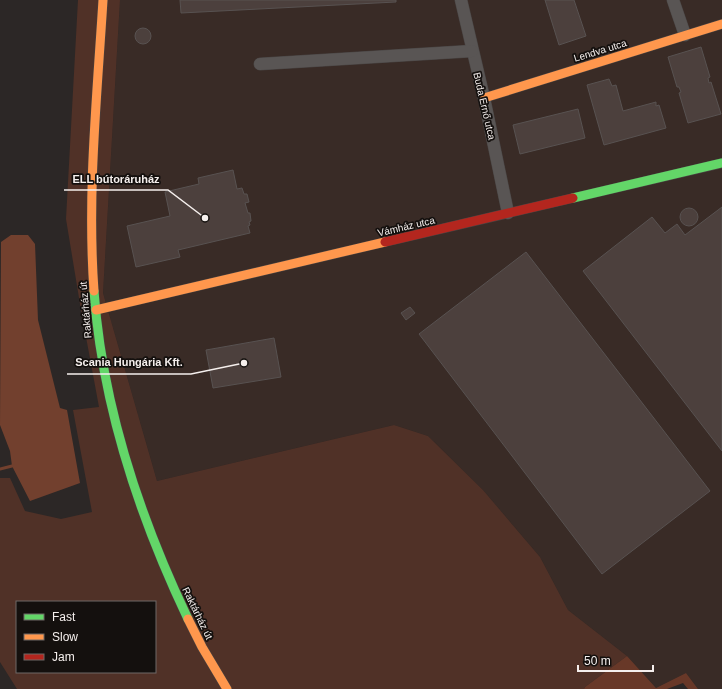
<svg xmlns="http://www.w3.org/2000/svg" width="722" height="689" viewBox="0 0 722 689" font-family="Arial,sans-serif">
<rect width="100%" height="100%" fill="#2c2726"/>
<polygon fill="#392b26" points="120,0 722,0 722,689 698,689 686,673 656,688 627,656 568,610 540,557 483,490 428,436 394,425 157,481 103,293"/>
<path fill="#503127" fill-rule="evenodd" d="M78,0H120L103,293L157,481L394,425L428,436L483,490L540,557L568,610L627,656L585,687L584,689H17L0,662V478H10L25,511L61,519L92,512L73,410L99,407L81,310L66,219ZM17,602H155V672H17Z"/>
<polygon fill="#683828" points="627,656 656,688 686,673 698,689 688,689 683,683 667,689 584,689 585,687"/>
<polygon fill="#72402e" points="11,235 28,235 35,244 38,320 60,408 67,410 80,483 30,501 12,466 10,451 0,425 1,242"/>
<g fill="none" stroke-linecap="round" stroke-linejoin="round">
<polyline stroke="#72402e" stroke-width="3" points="0,469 12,466"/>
</g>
<g fill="#4c403d" stroke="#585251">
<polygon points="180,0 396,0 396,2 181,13"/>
<polygon points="545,0 574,0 586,36 559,45"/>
<circle cx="143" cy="36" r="8"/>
<polygon points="701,47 710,77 708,78 709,83 711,82 721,114 688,123 679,93 681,92 679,87 677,87 668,57"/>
<polygon points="609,79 612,86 616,85 623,111 656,102 656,106 659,105 666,128 604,145 587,85"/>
<polygon points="578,109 585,138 520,154 513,125"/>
<polygon points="233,170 237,189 242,188 244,194 247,194 249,202 245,203 248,213 250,213 251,221 249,222 250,225 248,226 250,233 178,250 180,257 136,267 127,226 170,216 165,192 199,184 198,178"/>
<polygon points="722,207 722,451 583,271 652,217 665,233 677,224 685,235"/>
<circle cx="689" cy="217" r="9"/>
<polygon points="526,252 710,491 602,574 419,334"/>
<polygon points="410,307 415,313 406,320 401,313"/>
<polygon points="274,338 281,377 213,388 206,350"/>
</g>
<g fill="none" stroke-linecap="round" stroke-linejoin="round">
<g stroke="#494544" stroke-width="13">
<g id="street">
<polyline points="461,0 484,98 508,213"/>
<polyline points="673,0 685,35"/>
<polyline points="260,64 472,51"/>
</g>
</g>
<g stroke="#494544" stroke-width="10">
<g id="fast">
<polyline points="573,198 722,163"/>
<path d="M94,291C102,404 139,516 188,619"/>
</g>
</g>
<g stroke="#494544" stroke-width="10">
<g id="slow">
<polyline points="484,98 722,24"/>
<path d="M94,291C87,194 97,97 103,0"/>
<polyline points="96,310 385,242"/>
<polyline points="188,619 202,647 227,689"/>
</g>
</g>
<g stroke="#494544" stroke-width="10">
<polyline id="jam" points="385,242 573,198"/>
</g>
<use href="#street" stroke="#595554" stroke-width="12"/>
<use href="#fast" stroke="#63d668" stroke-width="9"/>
<use href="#slow" stroke="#ff974d" stroke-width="9"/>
<use href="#jam" stroke="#b3261e" stroke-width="9"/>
</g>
<g text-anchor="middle" stroke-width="3.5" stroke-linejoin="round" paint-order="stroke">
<g font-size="10" fill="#f5efed" stroke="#14100e">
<text transform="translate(600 50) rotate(-17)" y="4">Lendva utca</text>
<text transform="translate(485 106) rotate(77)" y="4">Buda Ernő utca</text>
<text transform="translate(406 226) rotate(-13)" y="4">Vámház utca</text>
<text transform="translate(85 310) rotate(-95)" y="4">Raktárház út</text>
<text transform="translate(198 613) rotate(64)" y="4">Raktárház út</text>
</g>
</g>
<path fill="none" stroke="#f5efed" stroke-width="1.5" d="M205 218L168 190H64M244 363L191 374H67"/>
<g fill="#f5efed" stroke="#14100e" stroke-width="1.5">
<circle cx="205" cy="218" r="4"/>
<circle cx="244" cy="363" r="4"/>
</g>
<g font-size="11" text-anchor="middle" font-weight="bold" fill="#f5efed" stroke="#14100e" stroke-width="3.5" stroke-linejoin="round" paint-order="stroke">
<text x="116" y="183">ELL bútoráruház</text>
<text x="129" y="366">Scania Hungária Kft.</text>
</g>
<rect x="16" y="601" width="140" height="72" fill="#14100e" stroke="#6e6967"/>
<rect x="24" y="614" width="20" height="6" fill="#63d668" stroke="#6e6967"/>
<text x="52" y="621" font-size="12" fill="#f5efed">Fast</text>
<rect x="24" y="634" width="20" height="6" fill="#ff974d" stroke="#6e6967"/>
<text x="52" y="641" font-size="12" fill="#f5efed">Slow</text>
<rect x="24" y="654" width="20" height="6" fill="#b3261e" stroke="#6e6967"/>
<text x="52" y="661" font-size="12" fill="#f5efed">Jam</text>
<path d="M578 665v6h75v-6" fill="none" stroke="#f5efed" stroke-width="2"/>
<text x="584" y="665" font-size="12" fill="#f5efed" stroke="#14100e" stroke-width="3" paint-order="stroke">50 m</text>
</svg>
